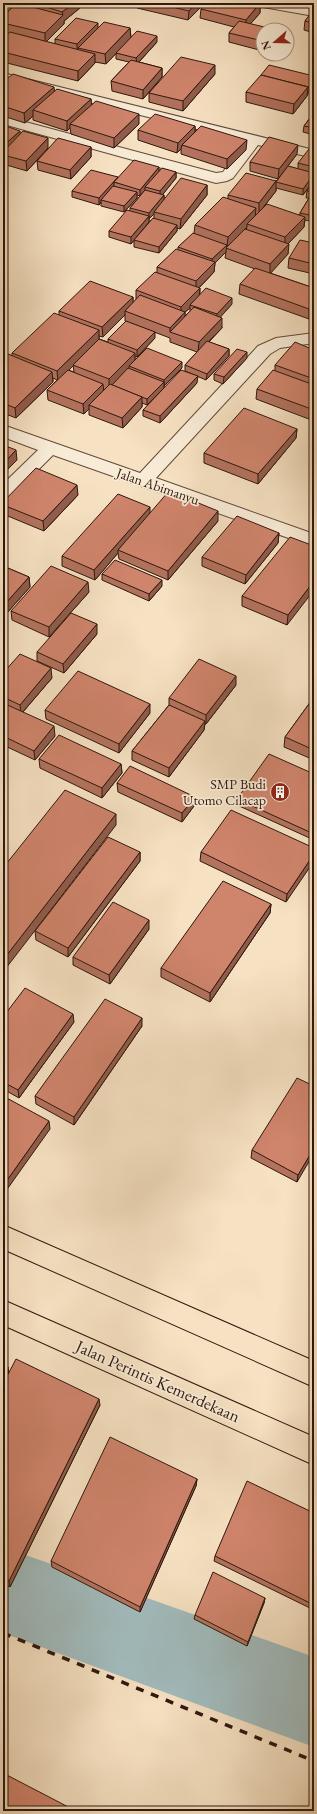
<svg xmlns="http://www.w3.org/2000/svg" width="317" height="1814" viewBox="0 0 317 1814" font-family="'EB Garamond',serif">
<rect width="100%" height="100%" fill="#f6e1c2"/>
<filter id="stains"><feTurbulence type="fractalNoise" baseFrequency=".005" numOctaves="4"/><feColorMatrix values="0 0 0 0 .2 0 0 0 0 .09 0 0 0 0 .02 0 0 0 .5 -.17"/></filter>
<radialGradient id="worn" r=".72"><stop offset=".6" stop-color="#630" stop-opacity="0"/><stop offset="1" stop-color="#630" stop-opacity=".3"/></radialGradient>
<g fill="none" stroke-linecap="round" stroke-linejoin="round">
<polygon fill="#a1bbbd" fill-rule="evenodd" points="3,1547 314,1657 314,1747 3,1633"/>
<g stroke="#604a3a" stroke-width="2">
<g id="minor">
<polygon points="256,3 286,3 314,8 314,16 263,7 258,6"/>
<polygon points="3,73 314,150 314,158 258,145 233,178 227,181 216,183 3,124 3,116 216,173 223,172 245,141 3,81"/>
<polygon points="314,333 314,343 280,348 270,354 156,478 314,534 314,547 53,455 9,499 3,501 3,484 38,450 3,437 3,425 140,473 258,346 276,338"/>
</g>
</g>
<g stroke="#2e170d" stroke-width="2">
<g id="major">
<polygon points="3,1225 314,1361 314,1387 3,1249"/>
<polygon points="3,1300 314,1437 314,1465 3,1325"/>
</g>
</g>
<use href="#minor" fill="#f9ecd7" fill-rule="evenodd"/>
<use href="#major" fill="#f6e1c2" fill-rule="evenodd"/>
<polyline stroke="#2e170d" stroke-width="3.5" stroke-dasharray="8 8" stroke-linecap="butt" points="3,1633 314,1761"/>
</g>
<g fill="#b2725d" stroke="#2e170d" fill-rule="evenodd">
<polygon points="11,3 86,3 64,21 64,24 46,42 55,44 55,39 98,28 130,28 131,38 157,42 139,62 162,68 162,77 143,99 112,91 111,81 129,62 116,59 116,53 106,64 95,62 95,63 78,81 3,62 3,39 9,34 3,32 3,16 12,7"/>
<polygon points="113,3 135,3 131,7"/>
<polygon points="137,3 202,3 202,6 188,20 137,8"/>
<polygon points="260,3 260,13 250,24 263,30 263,51 229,42 229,33 234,27 200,18 201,9"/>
<polygon points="314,10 314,33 304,30 305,21"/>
<polygon points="215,74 183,111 149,102 149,93"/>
<polygon points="314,76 309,93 308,93 307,96 293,114 246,102 246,92"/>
<polygon points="3,80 91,99 91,105 139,124 114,148 71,134 70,128 67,131 33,120 33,116 25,123 3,116"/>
<polygon points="314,104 314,135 303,132 304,126 312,115 310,115 310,109"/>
<polygon points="3,125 48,148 27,171 3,164"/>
<polygon points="195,126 195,131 246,150 227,169 181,154 181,149 177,153 138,140 138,130"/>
<polygon points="91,147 91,157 71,179 38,170 37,161"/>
<path d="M314,150V180L303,195L276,188V191L261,210L300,215V213L309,198H306L307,191L314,181V222L305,220L304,227L288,244V254L270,273L314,288V313L309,319L239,294L240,284L255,269L225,258L226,252L215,263L214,272L199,288H200V295L232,304L220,317L222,328L209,342L229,349V356L206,380L185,371V365L197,352L170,342V338L125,321V315L103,337L99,336V339L108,342V339L155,338L137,357L135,356V360L182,368L164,386V388L147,405L142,403V407L123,428L89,415V409L84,414L48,400L47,390L57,380L53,378V382L16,418L3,413V352L12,356V353L59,315V311L133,297V303L136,300V290L157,273V267L178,249V247L194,233L195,225L228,199V195L276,181L278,179L250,171V162L297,154L288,166L298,169V163ZM247,227L246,230L227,247V246ZM190,308V311L185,316V312ZM73,365L74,372L68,370Z"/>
<path d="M159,170L176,172V178L162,195H164V199L207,185V195L180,229L177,228V231L159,253L134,247V240L131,244L109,237V231L130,210V208L140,196L137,195V198L124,212L101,206V202L99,205L72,197V191L118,177V178ZM154,214V218L149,222V219Z"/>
<polygon points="314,243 314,274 288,268 289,258"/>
<polygon points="314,344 314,421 256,399 257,389 275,370 275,365 311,349 312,346"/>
<polygon points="247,358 223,384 214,380 214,374"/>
<polygon points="197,383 160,423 143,416 143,410"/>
<polygon points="297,429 296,438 258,484 204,463 204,453"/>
<polygon points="78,495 44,531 3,514 3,502"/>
<polygon points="150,513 218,521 168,580 119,559 118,553 95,580 62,566 62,556"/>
<polygon points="279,533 278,543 245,584 202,566 202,557"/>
<polygon points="314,546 287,625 242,606 242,596"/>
<polygon points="3,566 29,577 30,587 6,614 3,612"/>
<polygon points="102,574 162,586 149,601 102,580"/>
<polygon points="89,592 49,637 12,620 11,611"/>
<polygon points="97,634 64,673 37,661 37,652"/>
<polygon points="3,673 52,678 23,712 55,736 35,760 3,745"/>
<polygon points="236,685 206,724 205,724 204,730 169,777 132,760 132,751 169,705 169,698"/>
<polygon points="314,697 314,760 284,747 285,737"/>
<polygon points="45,710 150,713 119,753 46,719"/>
<polygon points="39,759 121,764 122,773 102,798 40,768"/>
<polygon points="314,774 314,840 237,805 237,799"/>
<polygon points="117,783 194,806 182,822 118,792"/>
<polygon points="314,848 286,902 200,861 201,852"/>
<polygon points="140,852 140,861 68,957 36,940 35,931"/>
<polygon points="271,904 270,913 210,1002 161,977 161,968"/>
<polygon points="149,929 110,984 73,965 73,957"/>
<polygon points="3,1017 74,1022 19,1098 3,1089"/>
<polygon points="142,1026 74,1125 36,1104 35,1096"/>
<polygon points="314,1086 297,1182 251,1158 252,1150"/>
<polygon points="3,1365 9,1372 100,1405 10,1587 3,1583"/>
<polygon points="197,1479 196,1486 140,1612 52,1567 51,1561"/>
<polygon points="314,1513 314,1610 214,1561 215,1556"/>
<polygon points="265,1598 264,1603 247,1646 194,1619 195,1615"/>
</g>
<g fill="#915c4c" stroke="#2e170d">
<polygon points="30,3 43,3 34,3 34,10 31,13"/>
<polygon points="74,3 86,3 64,21 64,24 45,43 45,33 63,15 62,12"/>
<polygon points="131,3 135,3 131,7"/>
<polygon points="196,3 202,3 202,6 188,20 189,11"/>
<polygon points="260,3 260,13 246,29 246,20"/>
<polygon points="98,23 98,29 78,48 78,49 77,50 77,44"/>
<polygon points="130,28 131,38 106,64 105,54"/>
<polygon points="157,36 157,42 137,64 136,58"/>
<polygon points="95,54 95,63 78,81 78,71"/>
<polygon points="215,65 215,74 183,111 183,101"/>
<polygon points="162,68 162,77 143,99 143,90"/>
<polygon points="314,81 314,86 309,93 309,87"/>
<polygon points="54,87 55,97 33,110 33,116 25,123 24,113"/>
<polygon points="308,87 307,96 293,114 294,104"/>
<polygon points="91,99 92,109 70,124 70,128 67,131 67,121"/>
<polygon points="139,114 139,124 114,148 114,138"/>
<polygon points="195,126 195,136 182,145 181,149 177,153 178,143"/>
<polygon points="20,131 21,141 3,155 3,146"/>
<polygon points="48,138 48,148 27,171 26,161"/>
<polygon points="247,140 246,150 227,169 227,159"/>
<polygon points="298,145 297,154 278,179 279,169"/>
<polygon points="91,147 91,157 71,179 70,170"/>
<polygon points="159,167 159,173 145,187 145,190 140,196 140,190"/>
<polygon points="176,172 176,178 160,198 160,191"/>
<polygon points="314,174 314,180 303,195 303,189"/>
<polygon points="118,177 118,183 114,182 114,187 101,200 101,202 99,205 99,198"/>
<polygon points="276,181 276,191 259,213 259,203"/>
<polygon points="207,185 207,195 180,229 181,219"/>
<polygon points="137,192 137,198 124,212 124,206"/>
<polygon points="164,195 164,201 154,212 154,214 149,219 149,213"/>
<polygon points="256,208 255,218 247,224 247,227 227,247 228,237"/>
<polygon points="149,216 149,222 131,244 131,237"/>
<polygon points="305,217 304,227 285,247 285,237"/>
<polygon points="177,225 177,231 159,253 159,247"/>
<polygon points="289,244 288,254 270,274 270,264"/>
<polygon points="227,245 226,252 215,263 214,272 196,291 196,281 212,265 212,259"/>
<polygon points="200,288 199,298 190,305 190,308 185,312 185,322 170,332 170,328 181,317 181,307"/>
<polygon points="133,297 133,307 125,311 125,315 103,337 102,327"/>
<polygon points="232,298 232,304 217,321 217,314"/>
<polygon points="314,304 314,313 309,319 309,309"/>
<polygon points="222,318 222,328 198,352 199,342"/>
<polygon points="99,330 99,340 58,381 57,371"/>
<polygon points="155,332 155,338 137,357 137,350"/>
<polygon points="229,349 229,356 206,380 207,374"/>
<polygon points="247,352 247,358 223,384 224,377"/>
<polygon points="135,353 135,362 129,366 129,368 109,389 109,379"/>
<polygon points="182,362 182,368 164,386 164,380"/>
<polygon points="52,372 53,382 16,418 15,408"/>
<polygon points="198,376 197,383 160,423 160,416"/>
<polygon points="164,382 164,388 147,405 147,399"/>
<polygon points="103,384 104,394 89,405 89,409 84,414 83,404"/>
<polygon points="142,397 142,407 123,428 122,418"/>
<polygon points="297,429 296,438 258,484 258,474"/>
<polygon points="16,450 17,460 3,474 3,464"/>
<polygon points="77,485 78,495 44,531 43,521"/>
<polygon points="150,507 150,517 118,550 118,553 95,580 94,570"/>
<polygon points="218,511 218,521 168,580 168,571"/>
<polygon points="279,533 278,543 245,584 246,575"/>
<polygon points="29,577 30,587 6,614 5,604"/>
<polygon points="162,580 162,586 149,601 149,594"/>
<polygon points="314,581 314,590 287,625 288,615"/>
<polygon points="88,582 89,592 49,637 49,627"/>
<polygon points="97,624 97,634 64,673 63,664"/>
<polygon points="51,668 52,678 21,714 20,705"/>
<polygon points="236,676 236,685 206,724 206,715"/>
<polygon points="150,704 150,713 119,753 119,744"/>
<polygon points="205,721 204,730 169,777 169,768"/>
<polygon points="54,726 55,736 35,760 34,751"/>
<polygon points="121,764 122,773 102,798 102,788"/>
<polygon points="195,797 194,806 182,822 182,813"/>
<polygon points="116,814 116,825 3,972 3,960"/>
<polygon points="140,852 140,861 68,957 68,948"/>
<polygon points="314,854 314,861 286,902 287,894"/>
<polygon points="271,904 270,913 210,1002 210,993"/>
<polygon points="149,920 149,929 110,984 109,975"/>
<polygon points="73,1014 74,1022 19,1098 18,1090"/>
<polygon points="142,1018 142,1026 74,1125 74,1117"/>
<polygon points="49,1121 50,1129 3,1195 3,1186"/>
<polygon points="314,1148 314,1153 297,1182 298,1175"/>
<polygon points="8,1367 9,1374 3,1385 3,1377"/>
<polygon points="99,1399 100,1405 10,1587 9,1581"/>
<polygon points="197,1479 196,1486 140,1612 140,1607"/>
<polygon points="265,1598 264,1603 247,1646 248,1642"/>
</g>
<g fill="#cf846c" stroke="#2e170d">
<polygon points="17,3 63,15 45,33 3,23 3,16"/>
<polygon points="34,3 74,3 62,12"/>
<polygon points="156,3 196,3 189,11"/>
<polygon points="206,3 260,3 246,20 201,9"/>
<polygon points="313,10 314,10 314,23 305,21"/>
<polygon points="76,18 98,23 77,44 55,39"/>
<polygon points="239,21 277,30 263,30 263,41 229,33"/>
<polygon points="104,22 130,28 105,54 78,48"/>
<polygon points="137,31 157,36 136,58 116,53"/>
<polygon points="10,32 95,54 78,71 3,52 3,39"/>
<polygon points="181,57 215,65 183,101 149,93"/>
<polygon points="131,60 162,68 143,90 111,81"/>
<polygon points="269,65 314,76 314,81 309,87 261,75"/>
<polygon points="13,74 54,87 24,113 3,106 3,82"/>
<polygon points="261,75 308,87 294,104 246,92"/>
<polygon points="57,89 91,99 67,121 33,110"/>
<polygon points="96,101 139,114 114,138 70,124"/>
<polygon points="314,104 314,110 310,109"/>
<polygon points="314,113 314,128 304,126"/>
<polygon points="155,114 195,126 178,143 138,130"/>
<polygon points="3,125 20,131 3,146"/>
<polygon points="201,126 247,140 227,159 182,145"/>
<polygon points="23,131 48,138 26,161 3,155 3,152"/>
<polygon points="269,137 298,145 279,169 250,162"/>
<polygon points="58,138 91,147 70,170 37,161"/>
<polygon points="309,149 314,150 314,167 298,163"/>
<polygon points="134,160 159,167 140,190 114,182"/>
<polygon points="288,166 314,173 314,174 303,189 276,182"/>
<polygon points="162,168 176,172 160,191 145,187"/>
<polygon points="91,170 118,177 99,198 72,191"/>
<polygon points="246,173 276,181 259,203 228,195"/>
<polygon points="181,178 207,185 181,219 154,212"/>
<polygon points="314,181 314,193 307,191"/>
<polygon points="113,186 137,192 124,206 101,200"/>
<polygon points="145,190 164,195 149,213 130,208"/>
<polygon points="223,197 256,208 228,237 195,225"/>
<polygon points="309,198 314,199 314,216 300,213"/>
<polygon points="267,204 305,217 285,237 247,224"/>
<polygon points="127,210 149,216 131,237 109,231"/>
<polygon points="153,218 177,225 159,247 134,240"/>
<polygon points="245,229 289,244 270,264 226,248"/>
<polygon points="193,233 227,245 212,259 178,247"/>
<polygon points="300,240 314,243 314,264 289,258"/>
<polygon points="176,249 215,262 196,281 157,267"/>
<polygon points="255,268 314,288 314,304 309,309 240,284"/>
<polygon points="155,272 200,288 181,307 136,290"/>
<polygon points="90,281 133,297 102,327 59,311"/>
<polygon points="206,288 232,298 217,314 190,305"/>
<polygon points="140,295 185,312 170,328 125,311"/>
<polygon points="194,307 222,318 199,342 170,332"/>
<polygon points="54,313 99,330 57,371 12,353"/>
<polygon points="126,321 155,332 137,350 108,339"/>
<polygon points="99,339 135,353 109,379 73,365"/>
<polygon points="207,341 229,349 207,374 185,365"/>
<polygon points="295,342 314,350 314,379 275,365"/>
<polygon points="147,348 182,362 164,380 129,366"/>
<polygon points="237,349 247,352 224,377 214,374"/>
<polygon points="3,352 52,372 15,408 3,403"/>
<polygon points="128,368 164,382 147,399 112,385"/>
<polygon points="68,370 103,384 83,404 47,390"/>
<polygon points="181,370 198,376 160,416 143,410"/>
<polygon points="273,370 314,385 314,410 257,389"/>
<polygon points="110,384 142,397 122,418 89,405"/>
<polygon points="244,408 297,429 258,474 204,453"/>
<polygon points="3,445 16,450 3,464"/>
<polygon points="36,468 77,485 43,521 3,505 3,502"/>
<polygon points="169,491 218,511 168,571 118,550"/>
<polygon points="118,494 150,507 94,570 62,556"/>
<polygon points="237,516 279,533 246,575 202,557"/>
<polygon points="290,537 314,546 314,581 288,615 242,596"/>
<polygon points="115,560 162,580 149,594 102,574"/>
<polygon points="3,566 29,577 5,604 3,603"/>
<polygon points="51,566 88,582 49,627 11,611"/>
<polygon points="71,613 97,624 63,664 37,652"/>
<polygon points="20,654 51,668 20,705 3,697 3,673"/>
<polygon points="199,659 236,676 206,715 169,698"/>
<polygon points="78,671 150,704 119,744 45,710"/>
<polygon points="314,697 314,750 285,737"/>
<polygon points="3,703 54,726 34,751 3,736"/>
<polygon points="169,705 205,721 169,768 132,751"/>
<polygon points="59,735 121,764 102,788 39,759"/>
<polygon points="269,754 314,774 314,834 237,799"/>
<polygon points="130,766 195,797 182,813 117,783"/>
<polygon points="65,790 116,814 3,960 3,868"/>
<polygon points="231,810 314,848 314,854 287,894 201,852"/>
<polygon points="108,837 140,852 68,948 35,931"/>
<polygon points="223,881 271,904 210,993 161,968"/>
<polygon points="113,902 149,920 109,975 73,957"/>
<polygon points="25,988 73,1014 18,1090 3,1082 3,1017"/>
<polygon points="105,999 142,1018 74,1117 35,1096"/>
<polygon points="297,1078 314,1086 314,1148 298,1175 252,1150"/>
<polygon points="3,1096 49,1121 3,1186"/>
<polygon points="16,1359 99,1399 9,1581 3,1578 3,1384"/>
<polygon points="3,1365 8,1367 3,1377"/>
<polygon points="110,1437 197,1479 140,1607 51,1561"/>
<polygon points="247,1481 314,1513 314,1605 215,1556"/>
<polygon points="213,1572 265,1598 248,1642 195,1615"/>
<polygon points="3,1773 76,1811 3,1811"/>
</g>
<defs>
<g id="building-disc" transform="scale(1)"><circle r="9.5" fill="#8f2418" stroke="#f9ecd7"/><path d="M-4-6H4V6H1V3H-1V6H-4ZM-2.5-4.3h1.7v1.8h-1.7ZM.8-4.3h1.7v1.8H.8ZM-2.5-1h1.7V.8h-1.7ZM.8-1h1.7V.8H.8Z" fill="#fff"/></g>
</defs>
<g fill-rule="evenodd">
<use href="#building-disc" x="280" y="792"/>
</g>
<g text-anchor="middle" stroke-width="3.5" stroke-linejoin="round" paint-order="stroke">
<g font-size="14" fill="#2e170d" stroke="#f9ecd7">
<text transform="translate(158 486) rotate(19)" y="5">Jalan Abimanyu</text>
</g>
<g font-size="14" fill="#2e170d" stroke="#f9ecd7" text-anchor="end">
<text x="266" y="789">SMP Budi<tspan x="266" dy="16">Utomo Cilacap</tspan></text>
</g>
<g font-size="17" fill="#2e170d" stroke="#f9ecd7">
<text transform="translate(158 1381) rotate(24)" y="6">Jalan Perintis Kemerdekaan</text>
</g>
</g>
<rect width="317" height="1814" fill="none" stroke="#f6e1c2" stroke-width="16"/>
<rect x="4" y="4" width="309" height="1806" fill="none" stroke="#2e170d" stroke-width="2"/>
<rect x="8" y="8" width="301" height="1798" fill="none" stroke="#2e170d"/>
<g transform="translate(275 42) rotate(250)"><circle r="19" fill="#f9ecd7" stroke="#a89786"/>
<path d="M0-3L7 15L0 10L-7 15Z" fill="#8f2418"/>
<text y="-6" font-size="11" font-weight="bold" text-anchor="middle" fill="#2e170d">N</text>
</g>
<rect width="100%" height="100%" filter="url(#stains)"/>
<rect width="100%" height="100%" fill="url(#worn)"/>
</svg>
